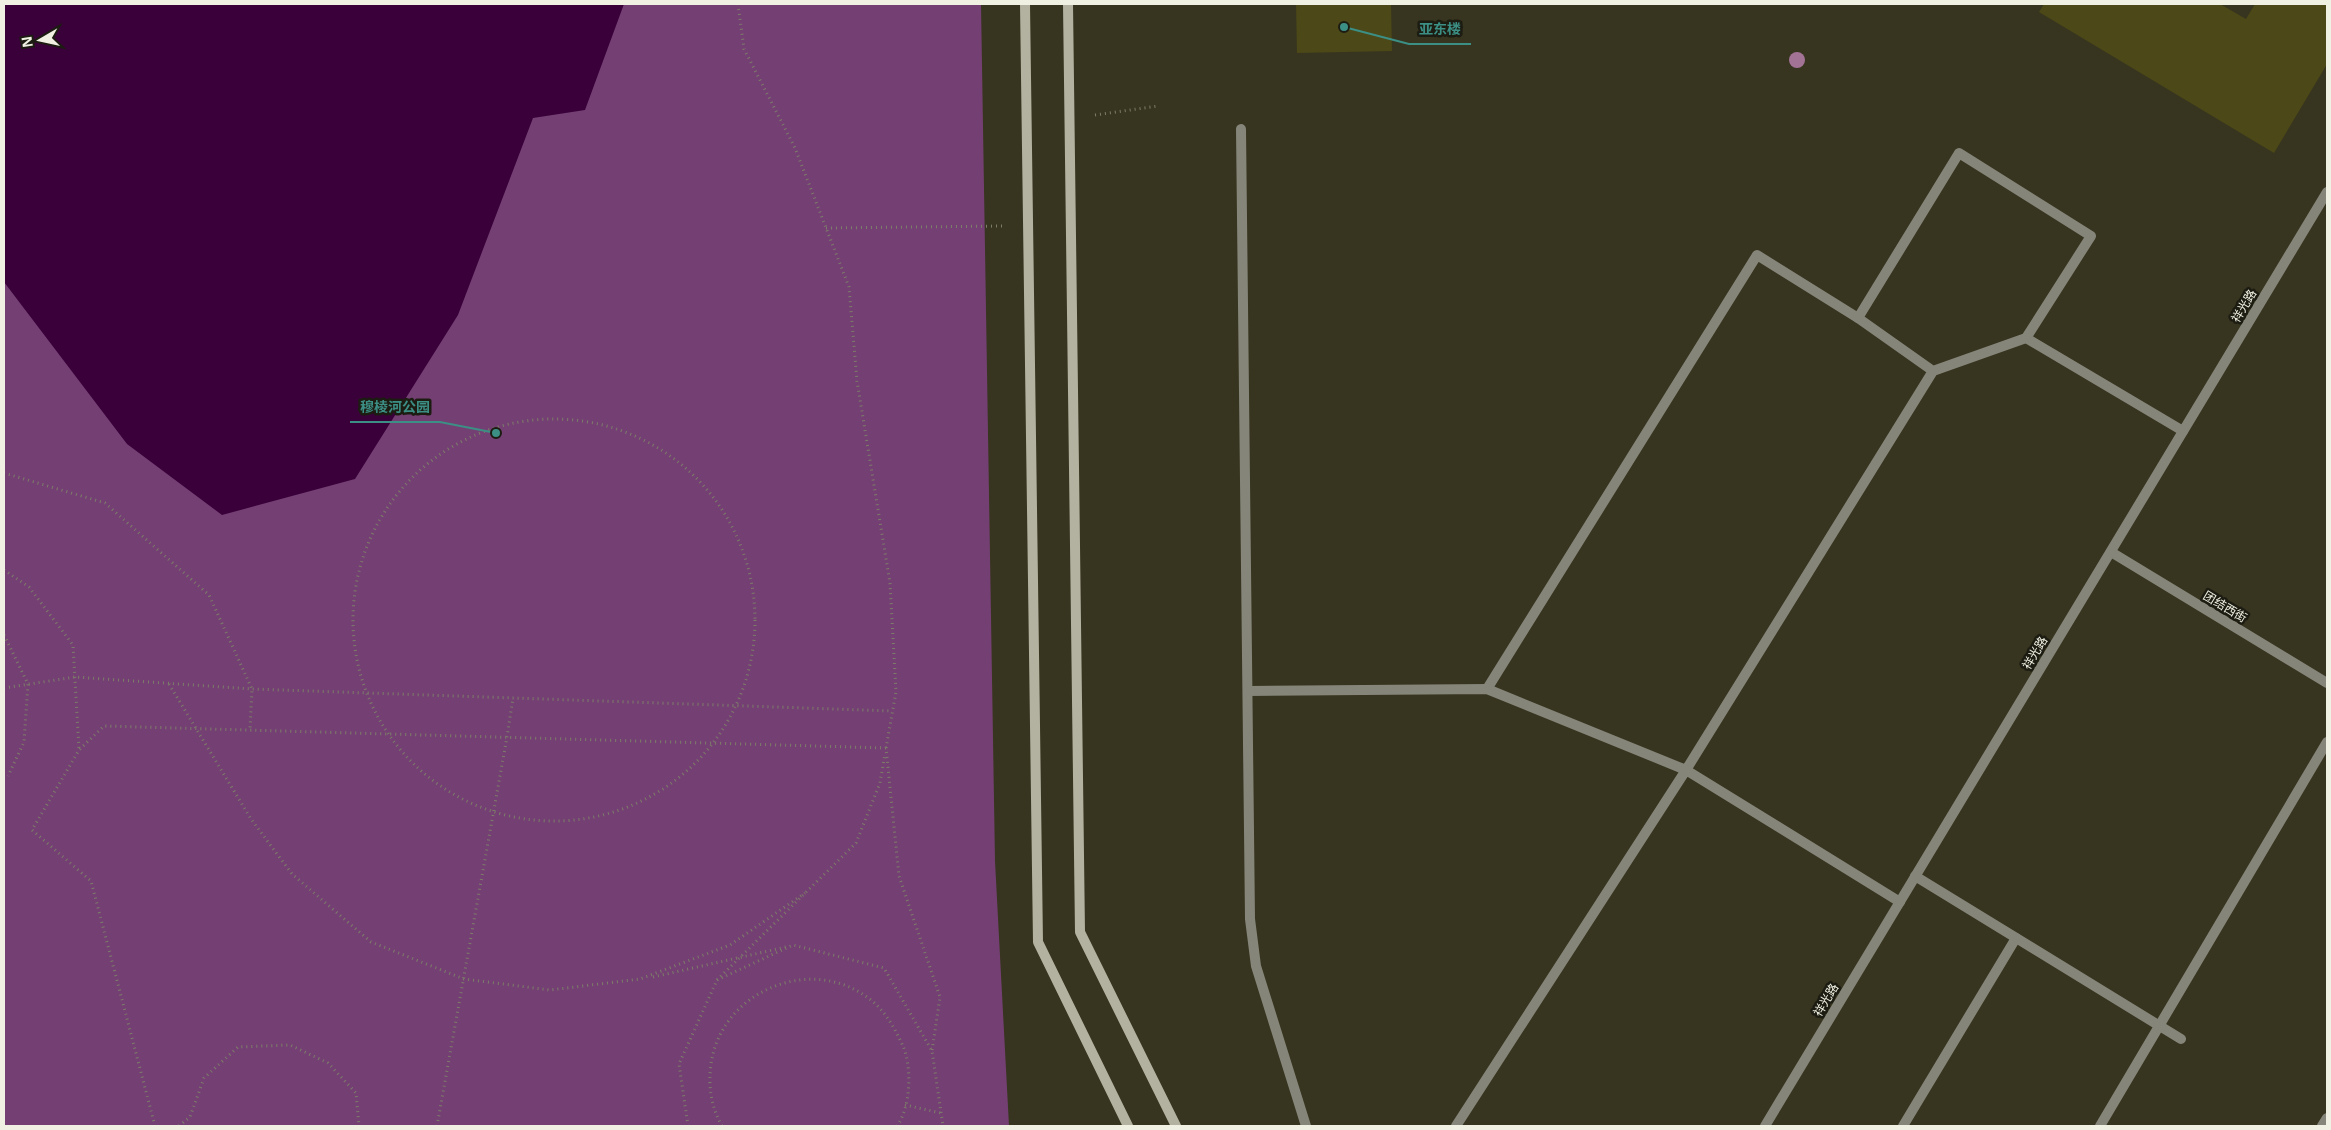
<svg xmlns="http://www.w3.org/2000/svg" width="2331" height="1130" viewBox="0 0 2331 1130" font-family="'Open Sans','Noto Sans SC',sans-serif">
<rect width="100%" height="100%" fill="#37351f"/>
<polygon fill="#744073" points="4,4 981,4 995,861 1009,1126 4,1126"/>
<polygon fill="#3a003a" points="4,4 624,4 585,110 533,118 458,315 355,479 222,515 127,444 4,282"/>
<g fill="#4c4817">
<polygon points="1296,4 1391,4 1392,51 1297,53"/>
<polygon points="2044,4 2220,4 2246,19 2255,4 2327,4 2327,64 2274,153 2039,12"/>
</g>
<g fill="none" stroke-linecap="round" stroke-linejoin="round">
<g stroke="#7d7c69" stroke-width="3" stroke-dasharray="1 4" stroke-linecap="butt">
<polyline points="738,4 744,49 795,148 849,287 857,381 890,583 896,692 886,748"/>
<polyline points="1095,115 1158,106"/>
<polyline points="826,228 1003,226"/>
<circle cx="554" cy="620" r="201"/>
<polyline points="4,473 105,503 209,595 252,689 250,730"/>
<polyline points="4,570 29,587 73,645 79,749"/>
<polyline points="4,635 28,684 24,742 8,776"/>
<polyline points="169,684 251,819 292,874 371,942 464,979 550,990 640,979 730,945 805,893"/>
<polyline points="4,688 75,677 252,689 892,711"/>
<polyline points="653,977 786,947"/>
<polyline points="717,980 856,843 880,783 885,754"/>
<polyline points="905,1105 941,1113"/>
<polyline points="155,1126 91,881 32,830 79,750 104,726 886,748 899,876 940,997 932,1051"/>
<polyline points="179,1126 190,1117 204,1078 238,1047 290,1045 328,1063 356,1093 359,1126"/>
<polyline points="437,1126 507,737 513,698"/>
<polyline points="688,1126 679,1064 717,980 793,945 884,968 932,1051 943,1126"/>
<path d="M722,1126C711,1107 708,1086 711,1064C721,991 812,953 871,1000C886,1012 895,1029 903,1046C912,1067 911,1107 897,1126"/>
</g>
<g stroke="#85857a" stroke-width="10">
<polyline points="1241,129 1250,919 1256,966 1306,1126"/>
<polyline points="2026,338 2183,431"/>
<polyline points="1487,689 1757,255 1858,318"/>
<polyline points="1248,691 1487,689 1686,770 1933,371 2026,338 2091,236 1959,153 1858,318 1933,371"/>
<polyline points="1915,876 2181,1039"/>
<polyline points="1456,1126 1686,770 1900,902"/>
<polyline points="1903,1126 2016,938"/>
<polyline points="2100,1126 2327,742"/>
</g>
<g stroke="#85857a" stroke-width="10">
<polyline points="2111,552 2327,683"/>
<polyline points="2322,1126 2327,1118"/>
</g>
<polyline stroke="#85857a" stroke-width="10" points="1765,1126 2327,192"/>
<g stroke="#b3b2a1" stroke-width="10">
<polyline points="1025,4 1038,942 1128,1126"/>
<polyline points="1068,4 1080,932 1176,1126"/>
</g>
</g>
<circle fill="#a37396" cx="1797" cy="60" r="8"/>
<g text-anchor="middle" stroke-width="5" stroke-linejoin="round" paint-order="stroke">
<g font-size="12" fill="#f1f1e3" stroke="#1d1c12">
<text transform="translate(2244 306) rotate(-59)" y="4">祥光路</text>
<text transform="translate(2225 607) rotate(31)" y="4">团结西街</text>
<text transform="translate(2035 653) rotate(-59)" y="4">祥光路</text>
<text transform="translate(1826 1000) rotate(-59)" y="4">祥光路</text>
</g>
</g>
<path fill="none" stroke="#3c8f85" stroke-width="2" d="M1344 27L1409 44H1471M496 433L440 422H350"/>
<g fill="#3c8f85" stroke="#1d1c12" stroke-width="2">
<circle cx="1344" cy="27" r="5"/>
<circle cx="496" cy="433" r="5"/>
</g>
<g font-size="14" text-anchor="middle" font-weight="bold" fill="#3c8f85" stroke="#1d1c12" stroke-width="5" stroke-linejoin="round" paint-order="stroke">
<text x="1440" y="34">亚东楼</text>
<text x="395" y="412">穆棱河公园</text>
</g>
<rect width="2331" height="1130" fill="none" stroke="#f1f1e3" stroke-width="10"/>
<g transform="translate(40 40) rotate(261)" stroke="#1d1c12" stroke-width="4" paint-order="stroke">
<path d="M0-4L9 19L0 12L-9 19Z" fill="#f1f1e3"/>
<text y="-8" font-size="14" font-weight="bold" text-anchor="middle" fill="#f1f1e3">N</text>
</g>
</svg>
